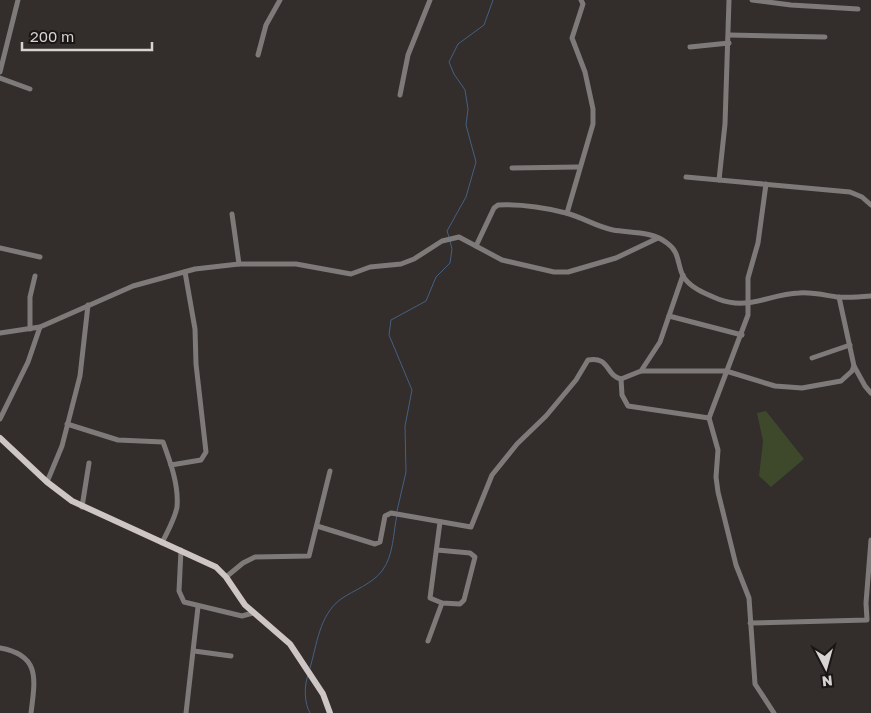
<svg xmlns="http://www.w3.org/2000/svg" width="871" height="713" viewBox="0 0 871 713" font-family="'Golos Text',sans-serif">
<rect width="100%" height="100%" fill="#332d2b"/>
<polygon fill="#3e482b" points="766,411 804,459 771,487 759,476 763,441 757,413"/>
<g fill="none" stroke-linecap="round" stroke-linejoin="round">
<g stroke="#446183" stroke-width="1">
<polyline points="449,237 447,231 466,197 476,162 466,125 468,109 465,90 454,74 449,62 458,44 484,25 493,0"/>
<polyline points="397,511 406,472 405,426 412,390 389,335 391,320 426,301 436,277 450,263 452,249 450,241"/>
<path d="M310,668C317,645 319,615 341,599C354,590 372,584 382,571C394,555 393,533 397,515"/>
<path d="M308,675C304,686 304,703 310,713"/>
</g>
<g stroke="#7e7a79" stroke-width="5">
<polyline points="729,0 725,124 719,180 850,192 862,197 871,205"/>
<polyline points="752,0 791,5 858,9"/>
<polyline points="729,35 825,37"/>
<polyline points="690,47 729,43"/>
<polyline points="258,55 266,25 280,0"/>
<polyline points="0,72 18,0"/>
<polyline points="0,78 30,89"/>
<polyline points="400,95 408,55 430,0"/>
<polyline points="512,168 578,167"/>
<polyline points="686,177 719,180"/>
<polyline points="766,184 758,243 748,278 748,315 709,418 718,450 716,477 718,492 736,565 749,598 755,684 774,713"/>
<polyline points="567,213 593,124 593,109 585,72 572,38 583,4 581,0"/>
<polyline points="232,214 239,264"/>
<path d="M476,246L494,208L498,205C520,204 546,208 566,213C582,217 597,227 613,230C631,233 652,231 667,243C680,252 677,264 683,276C690,288 706,294 718,299C749,311 769,294 799,293C812,292 824,295 837,297C848,298 860,297 871,296"/>
<polyline points="0,248 40,257"/>
<polyline points="669,316 742,335"/>
<polyline points="30,329 30,297 35,276"/>
<polyline points="0,333 40,327 133,286 195,269 239,264 296,264 351,274 370,267 401,264 414,259 442,241 459,237 502,260 554,272 568,272 616,258 658,238"/>
<polyline points="812,358 850,345"/>
<polyline points="854,366 865,386 871,393"/>
<polyline points="641,371 660,342 683,275"/>
<polyline points="621,379 622,395 628,406 709,418"/>
<polyline points="0,419 28,362 40,327"/>
<path d="M67,424L118,440L163,442C170,461 179,485 177,507C175,519 167,532 162,543"/>
<polyline points="171,465 201,460 206,452 196,364 195,329 185,272"/>
<polyline points="47,482 62,446 80,376 88,305"/>
<polyline points="82,507 89,463"/>
<path d="M317,526L375,544L380,542L385,516L391,513L471,527L492,475L517,444L546,416L576,380L588,360C610,356 605,375 621,379L641,371H726L775,386L802,388L841,381L852,371L854,366L839,297"/>
<polyline points="181,550 179,591 184,602 242,616 253,613"/>
<polyline points="437,550 470,553 475,557 464,600 460,604 442,603 430,598 440,522"/>
<polyline points="226,577 243,563 255,557 309,556 330,471"/>
<polyline points="750,623 867,620 866,603 871,540"/>
<polyline points="428,641 442,603"/>
<path d="M0,648C41,655 35,680 31,713"/>
<polyline points="194,651 231,656"/>
<polyline points="186,713 198,607"/>
</g>
<polyline stroke="#cdc6c4" stroke-width="6" points="0,438 47,482 72,501 216,567 226,577 245,605 290,644 323,694 330,713"/>
</g>
<g transform="translate(826 668) rotate(174)" stroke="#191615" stroke-width="4" paint-order="stroke">
<path d="M0-4L9 19L0 12L-9 19Z" fill="#d7d3d1"/>
<text y="-8" font-size="14" font-weight="bold" text-anchor="middle" fill="#d7d3d1">N</text>
</g>
<path d="M22 42v8h130v-8" fill="none" stroke="#d7d3d1" stroke-width="2.5"/>
<text x="30" y="42" font-size="15" fill="#d7d3d1" stroke="#191615" stroke-width="4" paint-order="stroke">200 m</text>
</svg>
